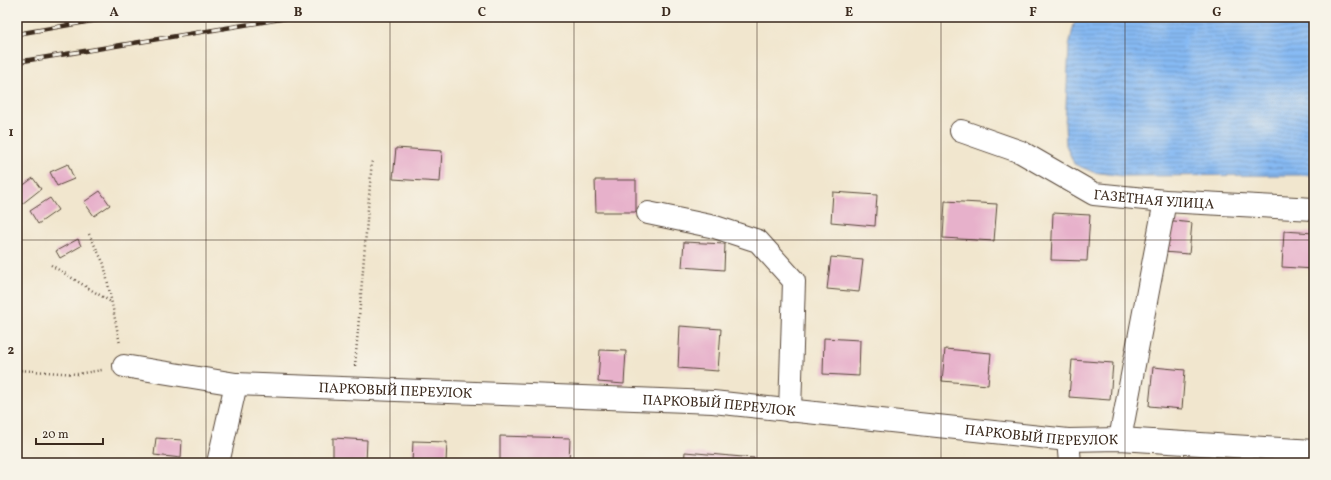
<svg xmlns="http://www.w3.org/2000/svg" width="1331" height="480" viewBox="0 0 1331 480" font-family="Vollkorn,serif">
<defs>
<pattern id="water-rules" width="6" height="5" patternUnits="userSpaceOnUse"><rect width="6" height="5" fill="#86b9f3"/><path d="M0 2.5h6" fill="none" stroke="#6f97c4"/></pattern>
</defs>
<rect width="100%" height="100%" fill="#f7f3e8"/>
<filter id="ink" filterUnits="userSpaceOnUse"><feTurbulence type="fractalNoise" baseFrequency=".025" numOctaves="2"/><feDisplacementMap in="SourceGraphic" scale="8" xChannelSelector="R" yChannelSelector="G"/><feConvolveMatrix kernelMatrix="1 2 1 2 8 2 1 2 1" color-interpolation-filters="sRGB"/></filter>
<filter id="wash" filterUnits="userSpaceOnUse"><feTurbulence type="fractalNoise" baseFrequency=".012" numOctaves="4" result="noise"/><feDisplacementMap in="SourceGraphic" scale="16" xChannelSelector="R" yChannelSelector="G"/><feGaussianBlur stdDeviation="0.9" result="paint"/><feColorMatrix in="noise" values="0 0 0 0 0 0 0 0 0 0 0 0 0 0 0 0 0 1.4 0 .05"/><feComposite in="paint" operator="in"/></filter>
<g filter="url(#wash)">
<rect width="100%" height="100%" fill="#f1e6ce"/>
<path fill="url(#water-rules)" stroke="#607288" d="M1080,17H1272C1280,20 1297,17 1307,17L1314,27V173L1309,175L1122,176L1093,172L1074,164L1066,145L1065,125L1069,46L1074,24Z"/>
<g id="blocks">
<g fill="#e7b1cb">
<polygon points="396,148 442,151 440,182 393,179"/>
<polygon points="68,164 74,179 57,186 50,172"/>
<polygon points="33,178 41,189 22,204 17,198 17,190"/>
<polygon points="595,180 636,180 636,212 596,212"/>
<polygon points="100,191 110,205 94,216 84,202"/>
<polygon points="833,192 877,195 875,226 831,222"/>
<polygon points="50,198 58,210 38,224 30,211"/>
<polygon points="945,201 997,204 994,241 943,238"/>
<polygon points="1053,213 1090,215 1087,261 1051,260"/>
<polygon points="1166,220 1192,223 1189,254 1163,252"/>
<polygon points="1284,231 1314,233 1314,269 1282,267"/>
<polygon points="78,239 81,246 60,258 56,251"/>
<polygon points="684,242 725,244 724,270 682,267"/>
<polygon points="831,257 863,260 859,292 827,289"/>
<polygon points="680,326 721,329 718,371 678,368"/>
<polygon points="824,338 860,340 859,376 823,374"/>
<polygon points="945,349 991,353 988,385 942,381"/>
<polygon points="600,350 626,351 624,384 598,382"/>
<polygon points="1072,360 1113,363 1110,400 1069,397"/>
<polygon points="1153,367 1185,370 1182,409 1149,406"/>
<polygon points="500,436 570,438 569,463 500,463"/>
<polygon points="156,438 182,440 181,458 154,455"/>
<polygon points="333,438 367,440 366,463 333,463"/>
<polygon points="413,441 447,442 446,463 412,463"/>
<polygon points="685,452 754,458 753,463 684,463"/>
<polygon points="819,459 844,461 844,463 818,463"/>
</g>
</g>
</g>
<g filter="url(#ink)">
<use href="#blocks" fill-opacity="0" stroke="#564638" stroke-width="1"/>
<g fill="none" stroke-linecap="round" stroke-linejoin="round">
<g stroke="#564638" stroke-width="24">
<g id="minor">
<path id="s1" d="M961,131L1021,152L1094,194L1165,201L1314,209"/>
<polyline points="648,213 715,227 758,241 794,281 790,411"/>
<path id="s2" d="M124,366L236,384L713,402L1068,440L1120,439L1314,451"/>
<polyline points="1120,439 1165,201"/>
<polyline points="1068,440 1070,463"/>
<polyline points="218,463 236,384"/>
</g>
</g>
<g stroke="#564638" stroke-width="2.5" stroke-dasharray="1 3" stroke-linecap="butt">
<polyline points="89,234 104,264 120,344"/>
<polyline points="51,265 111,302"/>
<polyline points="355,366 372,160"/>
<polyline points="17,370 77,374 102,370"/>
</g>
<use href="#minor" stroke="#fff" stroke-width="22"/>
<g stroke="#3b2a1e" stroke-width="4.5">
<g id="rail">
<polyline points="17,34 115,17"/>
<polyline points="17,62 293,17"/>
</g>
</g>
<use href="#rail" stroke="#f7f3e8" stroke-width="3" stroke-dasharray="9" stroke-linecap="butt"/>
</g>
</g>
<path fill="none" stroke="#3b2a1e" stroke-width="1" stroke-opacity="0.55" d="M206,17V463M390,17V463M574,17V463M757,17V463M941,17V463M1125,17V463M17,240H1314"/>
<g text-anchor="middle" stroke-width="3.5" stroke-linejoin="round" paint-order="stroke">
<g font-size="14" fill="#3b2a1e" stroke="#f7f3e8">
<text dy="5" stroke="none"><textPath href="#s1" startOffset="208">ГАЗЕТНАЯ УЛИЦА</textPath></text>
<text dy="5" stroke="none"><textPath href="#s2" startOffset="273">ПАРКОВЫЙ ПЕРЕУЛОК</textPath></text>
<text dy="5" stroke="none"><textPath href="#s2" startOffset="597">ПАРКОВЫЙ ПЕРЕУЛОК</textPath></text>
<text dy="5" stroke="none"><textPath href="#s2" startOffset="921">ПАРКОВЫЙ ПЕРЕУЛОК</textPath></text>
</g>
</g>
<rect width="1331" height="480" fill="none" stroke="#f7f3e8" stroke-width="44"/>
<path d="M36 438v6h67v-6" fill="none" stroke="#3b2a1e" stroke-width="2"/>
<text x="42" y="438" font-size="12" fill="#3b2a1e" stroke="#f7f3e8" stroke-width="3" paint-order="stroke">20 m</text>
<rect x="22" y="22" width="1287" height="436" fill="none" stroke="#3b2a1e" stroke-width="1.5"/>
<g font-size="13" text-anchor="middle" font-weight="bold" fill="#3b2a1e">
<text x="114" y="16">A</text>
<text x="298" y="16">B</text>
<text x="482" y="16">C</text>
<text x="666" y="16">D</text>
<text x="849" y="16">E</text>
<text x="1033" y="16">F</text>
<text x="1217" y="16">G</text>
<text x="11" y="136">1</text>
<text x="11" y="354">2</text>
</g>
</svg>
